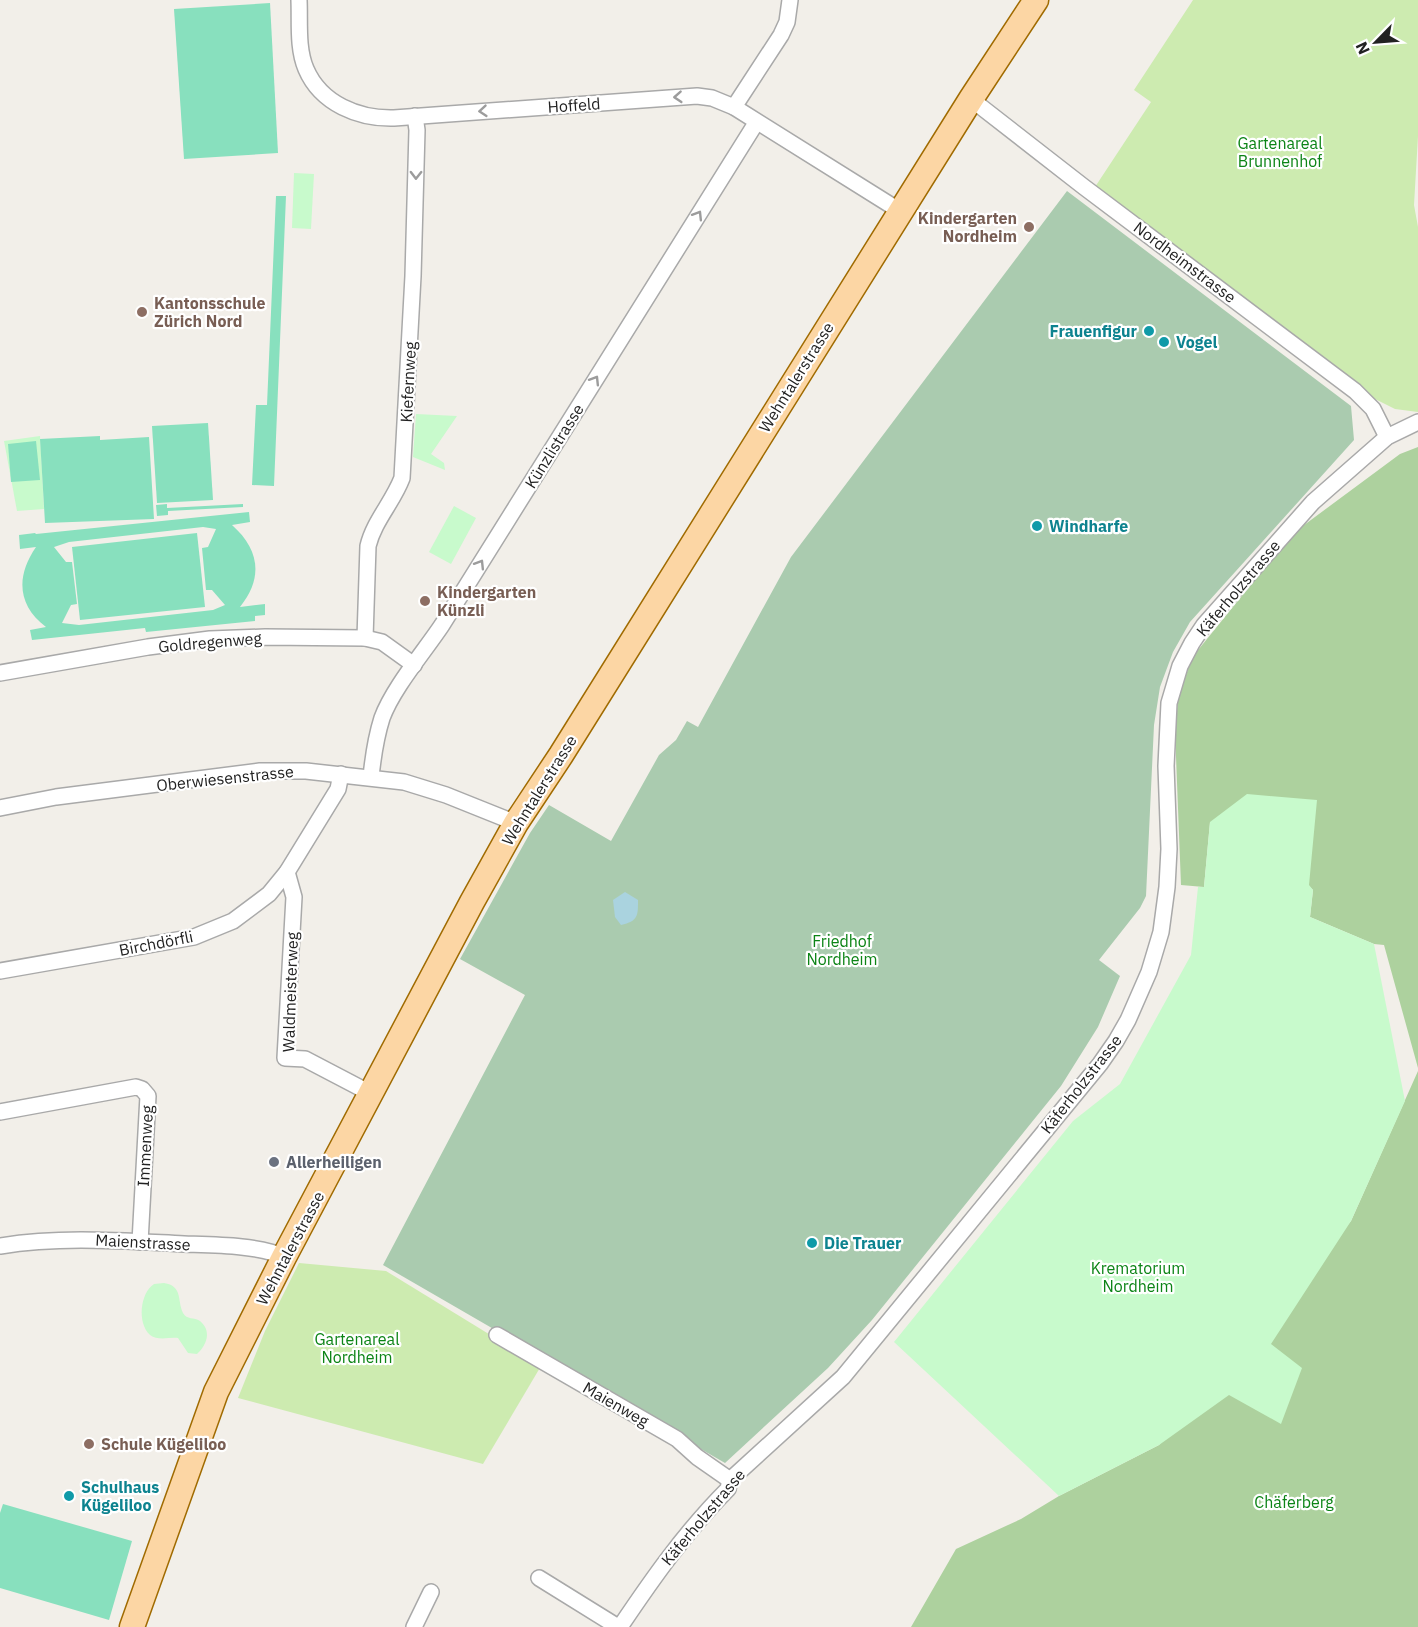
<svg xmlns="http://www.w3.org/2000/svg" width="1418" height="1627" viewBox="0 0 1418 1627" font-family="'IBM Plex Sans',sans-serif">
<rect width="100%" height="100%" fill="#f2efe9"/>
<g fill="#cdebb0">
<polygon points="1193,0 1418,0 1418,136 1414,205 1418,227 1418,412 1395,409 1373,398 1095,187 1151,102 1134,90"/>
<polygon points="299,1263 386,1271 541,1366 483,1464 238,1398 265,1331"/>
</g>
<g fill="#add19e">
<polygon points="1418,447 1418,1068 1384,945 1374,944 1310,917 1313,890 1309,886 1210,822 1204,887 1181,885 1175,731 1179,691 1194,655 1292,534 1400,454"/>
<polygon points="1418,1071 1418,1627 911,1627 956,1549 1021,1519 1059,1496 1159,1445 1351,1221"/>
</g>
<polygon fill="#aacbaf" points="1067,191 1351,406 1354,440 1190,622 1173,652 1160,687 1154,725 1146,896 1140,908 1099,960 1120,976 1098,1027 1061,1086 872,1320 828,1368 725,1463 383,1265 525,995 460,959 530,833 549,805 611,841 659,755 676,740 687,721 698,727 791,557"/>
<g fill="#c8facc">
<polygon points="294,173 314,174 311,229 292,228"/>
<polygon points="416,414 457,416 431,454 444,463 445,470 413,457"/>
<polygon points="40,436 44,509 17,511 4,441"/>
<polygon points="454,506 476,518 451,564 429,552"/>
<polygon points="1247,794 1317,800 1309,885 1313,890 1310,917 1374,944 1405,1101 1351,1221 1271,1344 1302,1368 1281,1424 1229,1395 1159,1445 1059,1496 894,1342 1073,1121 1120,1084 1191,955 1198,887 1204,887 1210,822"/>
<path d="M164,1283C183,1286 177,1300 183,1313C187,1320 194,1317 200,1321C212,1331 207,1345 197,1354L188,1353L178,1338C169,1337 158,1341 150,1335C137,1323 140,1293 154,1284Z"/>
</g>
<g fill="#88e0be" fill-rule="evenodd">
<polygon points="270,3 278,153 184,159 174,9"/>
<polygon points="276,196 286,196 274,486 252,485 256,405 267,405"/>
<polygon points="208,423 213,500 157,503 152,426"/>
<polygon points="100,436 100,440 149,437 154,519 45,523 40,439"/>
<polygon points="36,441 40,480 11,482 8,444"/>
<polygon points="167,504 167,508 243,504 243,507 168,511 168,515 157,516 156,505"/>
<path d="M249,512L250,522L232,525C259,549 264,577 240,607L265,604V615L255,616V621L146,632L145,628L32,640L30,630L46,627C17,605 16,576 36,547L20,549L19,535L35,533L36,534ZM203,527L216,529L208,547L202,548L206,590H212L225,605L213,610L79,625L62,623L71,605L77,604L72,562H66L54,547L69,542Z"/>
<polygon points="197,533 205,607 80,620 72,547"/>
<polygon points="3,1504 132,1541 109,1620 0,1588 0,1513"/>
</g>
<path fill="#aad3df" d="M625,892L638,900C638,916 638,921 621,925L615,917L613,900Z"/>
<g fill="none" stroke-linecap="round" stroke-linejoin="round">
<g stroke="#a9a9a9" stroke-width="18">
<g id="street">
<path d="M299,0C300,22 297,48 306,69C321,104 359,119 394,118L697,96L712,98L734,107L900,211"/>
<polyline points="971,99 1084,187 1355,391 1373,409 1387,437"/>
<polyline points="734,107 781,35 787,22 790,0"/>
<path d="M365,638L368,546C374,521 393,502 402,478L413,276L417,130L415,116"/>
<polyline points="0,673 148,647 210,639 265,637 365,638 382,642 414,665"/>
<path d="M371,777C373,757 376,737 382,718C393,688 424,652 442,625L756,123"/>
<polyline points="0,808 56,797 260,771 306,771 404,782 446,795 516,823"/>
<polyline points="287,872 294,897 285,1058 305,1059 370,1093"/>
<polyline points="0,971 194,937 233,921 269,894 287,872 338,789 341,774"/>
<polyline points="0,1112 136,1087 142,1089 148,1096 140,1242"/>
<path d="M0,1246C62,1236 122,1241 184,1244C213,1245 260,1245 284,1257"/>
<polyline points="497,1335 677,1439 697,1457 730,1480"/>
<polyline points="539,1578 618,1627"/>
<polyline points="414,1627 431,1592"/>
<path d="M620,1627C653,1578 686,1531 728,1489L730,1480L843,1377L1100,1064L1116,1041L1128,1020L1149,972L1161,932L1167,887L1169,849L1166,766L1169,703L1180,666L1192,643L1204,625L1313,502L1387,437L1418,422"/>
</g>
</g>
<g stroke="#a06b00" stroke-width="27">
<polyline id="primary" points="132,1627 216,1392 284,1257 472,902 516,823 561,755 971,99 1036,0"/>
</g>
<use href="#street" stroke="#fff" stroke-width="15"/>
<use href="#primary" stroke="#fcd6a4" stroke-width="24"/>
</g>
<defs><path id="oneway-chevron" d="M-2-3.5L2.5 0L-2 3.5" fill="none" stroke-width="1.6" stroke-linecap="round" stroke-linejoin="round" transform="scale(1.5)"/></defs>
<g stroke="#9c9c9c">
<use href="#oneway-chevron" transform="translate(678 97) rotate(176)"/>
<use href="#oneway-chevron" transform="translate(483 111) rotate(175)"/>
<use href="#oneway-chevron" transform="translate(416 175) rotate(91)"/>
<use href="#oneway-chevron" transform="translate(698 215) rotate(-58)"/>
<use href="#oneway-chevron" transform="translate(595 380) rotate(-58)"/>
<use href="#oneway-chevron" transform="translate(480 564) rotate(-58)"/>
</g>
<g fill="#8d6e63" stroke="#fff" stroke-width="2">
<circle cx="1029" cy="227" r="6"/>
<circle cx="142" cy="312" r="6"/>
<circle cx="425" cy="601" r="6"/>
<circle cx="89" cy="1444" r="6"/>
</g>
<g fill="#0f9aa8" stroke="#fff" stroke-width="2">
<circle cx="1149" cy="331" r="6"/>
<circle cx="1164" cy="342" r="6"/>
<circle cx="1037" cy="526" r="6"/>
<circle cx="812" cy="1243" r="6"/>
<circle cx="69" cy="1496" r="6"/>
</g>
<circle fill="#6b7280" stroke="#fff" stroke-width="2" cx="274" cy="1162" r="6"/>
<g text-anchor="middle" stroke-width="4.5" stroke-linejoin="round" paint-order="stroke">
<g font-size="16" fill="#222" stroke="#fff">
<text transform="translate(574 105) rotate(-4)" y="6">Hoffeld</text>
<text transform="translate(1185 262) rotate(37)" y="6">Nordheimstrasse</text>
<text transform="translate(796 377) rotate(-58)" y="6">Wehntalerstrasse</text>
<text transform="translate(408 382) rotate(-87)" y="6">Kiefernweg</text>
<text transform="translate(554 446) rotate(-58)" y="6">Künzlistrasse</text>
<text transform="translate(1238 588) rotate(-50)" y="6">Käferholzstrasse</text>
<text transform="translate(210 642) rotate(-5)" y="6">Goldregenweg</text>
<text transform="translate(225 778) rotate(-6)" y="6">Oberwiesenstrasse</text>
<text transform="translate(539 790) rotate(-58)" y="6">Wehntalerstrasse</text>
<text transform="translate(156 943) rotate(-11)" y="6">Birchdörfli</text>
<text transform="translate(290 992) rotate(-88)" y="6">Waldmeisterweg</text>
<text transform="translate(1081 1084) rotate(-52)" y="6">Käferholzstrasse</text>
<text transform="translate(145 1146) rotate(-87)" y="6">Immenweg</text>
<text transform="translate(143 1242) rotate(3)" y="6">Maienstrasse</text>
<text transform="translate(290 1248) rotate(-62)" y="6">Wehntalerstrasse</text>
<text transform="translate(616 1404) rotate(30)" y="6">Maienweg</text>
<text transform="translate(703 1517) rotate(-50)" y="6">Käferholzstrasse</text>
</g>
<g font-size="16" fill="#0c8416" stroke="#fff">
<text x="1280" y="149">Gartenareal<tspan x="1280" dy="18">Brunnenhof</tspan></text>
<text x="842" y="947">Friedhof<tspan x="842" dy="18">Nordheim</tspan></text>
<text x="1138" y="1274">Krematorium<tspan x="1138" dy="18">Nordheim</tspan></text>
<text x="357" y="1345">Gartenareal<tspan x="357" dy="18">Nordheim</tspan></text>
<text x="1294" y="1508">Chäferberg</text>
</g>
<g font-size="16" font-weight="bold" fill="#785e54" stroke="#fff" text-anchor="start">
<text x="1017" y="224" text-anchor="end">Kindergarten<tspan x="1017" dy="18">Nordheim</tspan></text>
<text x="154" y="309">Kantonsschule<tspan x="154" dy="18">Zürich Nord</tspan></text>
<text x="437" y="598">Kindergarten<tspan x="437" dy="18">Künzli</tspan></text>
<text x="101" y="1450">Schule Kügeliloo</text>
</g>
<g font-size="16" font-weight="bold" fill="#0d838f" stroke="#fff" text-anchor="start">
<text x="1137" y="337" text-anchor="end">Frauenfigur</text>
<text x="1176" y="348">Vogel</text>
<text x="1049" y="532">Windharfe</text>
<text x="824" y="1249">Die Trauer</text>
<text x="81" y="1493">Schulhaus<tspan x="81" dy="18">Kügeliloo</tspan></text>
</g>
<g font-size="16" font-weight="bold" fill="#5b616d" stroke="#fff" text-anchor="start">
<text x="286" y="1168">Allerheiligen</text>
</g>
</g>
<g transform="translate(1376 42) rotate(245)" stroke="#ffffff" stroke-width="4.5" paint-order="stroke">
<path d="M0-4.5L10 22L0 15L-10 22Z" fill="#222222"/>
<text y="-9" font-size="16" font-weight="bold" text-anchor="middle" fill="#222222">N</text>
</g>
</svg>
